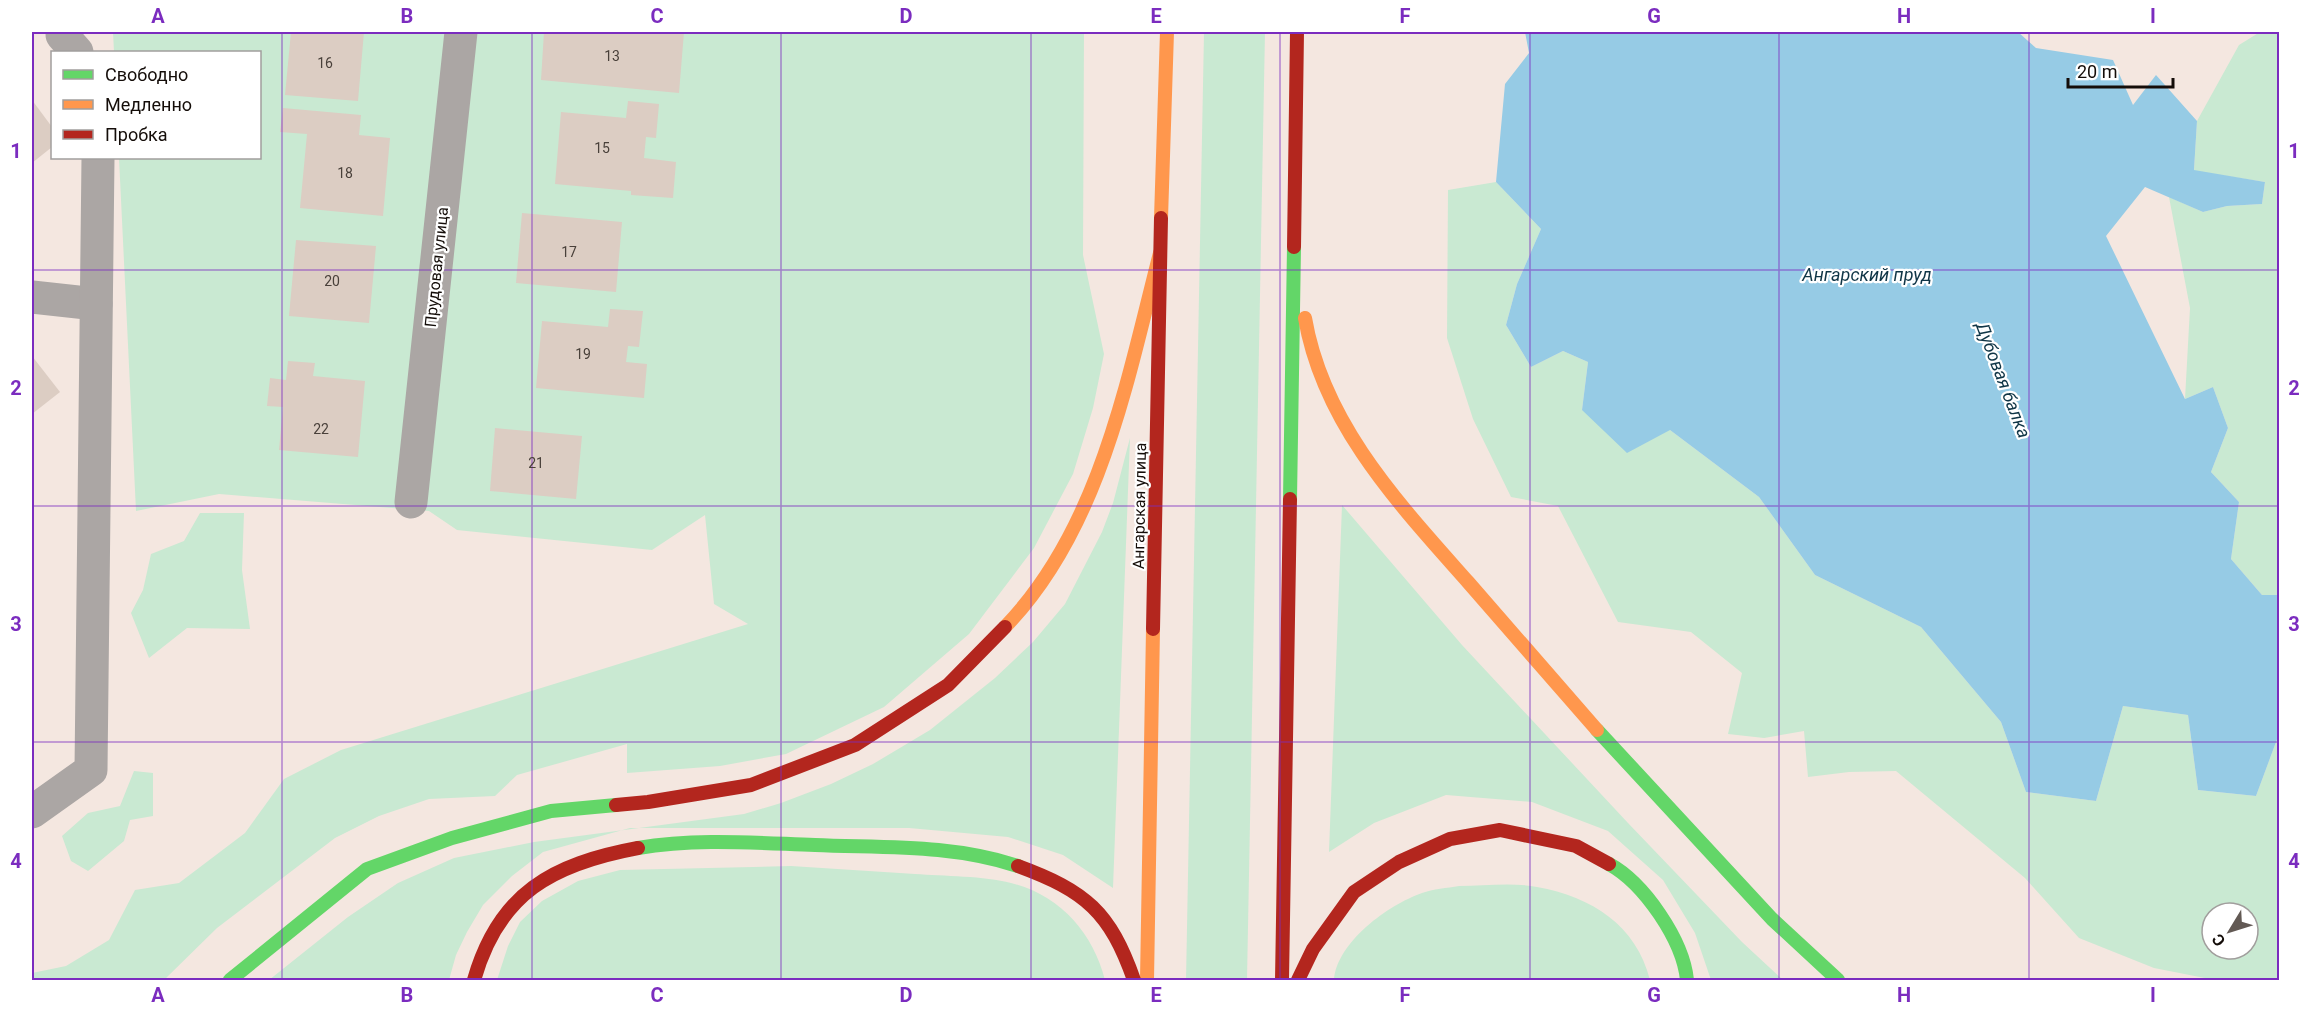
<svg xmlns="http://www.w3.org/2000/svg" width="2311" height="1012" viewBox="0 0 2311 1012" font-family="Roboto,sans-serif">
<rect width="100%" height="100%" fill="#f4e7e0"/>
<g fill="#c9e9d2" fill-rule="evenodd">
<polygon points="113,32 1084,32 1083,255 1104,354 1093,408 1073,474 1034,548 969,634 884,707 786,754 720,766 627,773 627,744 517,775 495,796 429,799 379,816 335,838 217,928 164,980 32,980 32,973 66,966 109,940 135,890 179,883 245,833 284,779 341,750 748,624 714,604 705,515 652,550 457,530 429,511 219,494 136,511 119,158 260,158 260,52 114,52"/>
<polygon points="1204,32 1265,32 1247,980 1186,980"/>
<polygon points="2260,32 2279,32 2279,595 2262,595 2231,559 2239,502 2211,472 2228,428 2213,387 2185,399 2190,308 2169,197 2203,212 2227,206 2262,204 2265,182 2194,171 2197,121 2239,45"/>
<path d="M1496,182L1541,229L1517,284L1506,325L1531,367L1563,351L1588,362L1582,410L1670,430L1759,497L1815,575L1921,627L2001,722L2026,792L2096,801L2123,706L2188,715L2198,790L2256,796L2279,734V980H2215L2154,968L2079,938L2025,878L1896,771L1849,772L1808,777L1804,731L1764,738L1728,734L1742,673L1691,632L1618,622L1558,506L1511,497L1473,419L1447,338L1448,190ZM2212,913H2248V949H2212Z"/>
<polygon points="1130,438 1113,888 1063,855 1008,837 909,828 630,828 543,852 512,876 483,905 467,932 456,955 449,980 269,980 348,917 398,883 454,858 534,842 744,814 781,803 831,784 873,764 930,730 995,678 1033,642 1065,604 1102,532 1113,503"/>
<polygon points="1342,505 1462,645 1628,823 1742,942 1783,980 1711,980 1695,933 1663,880 1608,831 1532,802 1446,795 1374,823 1329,852"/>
<polygon points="200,513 244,513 242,570 250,629 187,628 149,658 131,613 143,590 151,554 184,541"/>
<polygon points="134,771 153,773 153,816 130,820 124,841 88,871 71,861 62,836 88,813 120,806"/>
<path d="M791,866C832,869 874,871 915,874C943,876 985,876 1011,883C1060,895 1093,933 1105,980H497L508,946L520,922L542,901L578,881L620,870Z"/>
<path d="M1459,886C1484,886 1512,882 1537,887C1592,897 1636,925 1650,980H1334C1337,942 1388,905 1422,893C1433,889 1447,888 1459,886Z"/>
</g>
<polygon fill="#96cbe5" points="1525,32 2018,32 2036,48 2113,60 2133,105 2156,75 2197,121 2194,170 2265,182 2262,204 2227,206 2203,212 2145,187 2106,236 2185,399 2213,387 2228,428 2211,472 2239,502 2231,559 2262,595 2279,595 2279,734 2256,796 2198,790 2188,715 2123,706 2096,801 2026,792 2001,722 1921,627 1815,575 1759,497 1670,430 1627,453 1582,410 1588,362 1563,351 1531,367 1506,325 1517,284 1541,229 1496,182 1505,84 1529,53"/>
<g fill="#dccdc3">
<polygon points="291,32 364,32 358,101 285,95"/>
<polygon points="544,32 684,32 679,93 541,80"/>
<polygon points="32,100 52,127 52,147 32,163"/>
<polygon points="628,101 659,104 656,138 646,137 644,158 676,162 673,198 631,195 631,191 555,184 561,112 626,118"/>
<polygon points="283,108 361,115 359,135 390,138 383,216 300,208 307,134 280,132"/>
<polygon points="522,213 622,222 616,292 516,283"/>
<polygon points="296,240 376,246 369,323 289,316"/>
<polygon points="610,309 643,311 639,347 628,346 626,362 647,364 644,398 536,388 542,321 608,327"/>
<polygon points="32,356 60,392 32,414"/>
<polygon points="288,361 315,363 313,376 365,381 358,457 279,450 283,407 267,406 270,378 286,380"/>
<polygon points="495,428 582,436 576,499 490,491"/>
</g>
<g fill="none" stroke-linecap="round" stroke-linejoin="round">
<g stroke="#aba6a4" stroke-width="33">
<polyline points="62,35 77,52"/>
<polyline points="32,297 96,304"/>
<polyline points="411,502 461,32"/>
<polyline points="32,812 91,770 98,158"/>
</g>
<g stroke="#63d668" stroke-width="14">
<polyline points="1290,499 1294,247"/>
<polyline points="1597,730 1772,919 1838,980"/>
<path d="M638,848C696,838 756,843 815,845C885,848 950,844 1018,866"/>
<path d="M1609,864C1644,883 1683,940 1687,980"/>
<polyline points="230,980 367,869 452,838 551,811 616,805"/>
</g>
<g stroke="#ff974d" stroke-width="14">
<polyline points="1161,218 1167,32"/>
<path d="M1305,318C1323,424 1399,504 1468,582C1511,632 1554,681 1597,730"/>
<path d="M1005,627C1100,529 1127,381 1160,253"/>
<polyline points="1147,980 1153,629"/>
</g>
<g stroke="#b3261e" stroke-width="14">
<polyline points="1294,247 1297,32"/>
<polyline points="1153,629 1161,218"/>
<polyline points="616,805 648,802 751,785 855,745 948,685 1005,627"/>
<path d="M1018,866C1086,891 1110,912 1134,980"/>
<path d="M474,980C499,893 552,864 638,848"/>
<polyline points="1282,980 1290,499"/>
<polyline points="1298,980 1313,949 1354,892 1399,862 1450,839 1500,830 1576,846 1609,864"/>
</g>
</g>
<path fill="none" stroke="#7b2cbf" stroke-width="1.5" stroke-opacity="0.55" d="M282,32V980M532,32V980M781,32V980M1031,32V980M1280,32V980M1530,32V980M1779,32V980M2029,32V980M32,270H2280M32,506H2280M32,742H2280"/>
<g text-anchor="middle" stroke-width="4.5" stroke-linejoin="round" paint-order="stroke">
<g font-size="14" fill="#49403a">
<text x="612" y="61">13</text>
<text x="325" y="68">16</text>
<text x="602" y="153">15</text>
<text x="345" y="178">18</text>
<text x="569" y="257">17</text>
<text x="332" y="286">20</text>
<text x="583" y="359">19</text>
<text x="321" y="434">22</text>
<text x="536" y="468">21</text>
</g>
<g font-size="16" fill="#140d09" stroke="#fff">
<text transform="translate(436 267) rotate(-84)" y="6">Прудовая улица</text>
<text transform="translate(1139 506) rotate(-89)" y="6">Ангарская улица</text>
</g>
<g font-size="18" font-style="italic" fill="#103647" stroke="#fff">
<text x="1867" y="281">Ангарский пруд</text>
<text transform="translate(2003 380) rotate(69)" y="6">Дубовая балка</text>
</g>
</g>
<rect width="2311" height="1012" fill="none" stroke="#ffffff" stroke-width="66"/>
<rect x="51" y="51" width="210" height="108" fill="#ffffff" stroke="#a19e9d" stroke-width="1.5"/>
<rect x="63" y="70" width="30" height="9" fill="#63d668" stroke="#a19e9d" stroke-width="1.5"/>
<text x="105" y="81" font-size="18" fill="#140d09">Свободно</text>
<rect x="63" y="100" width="30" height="9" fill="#ff974d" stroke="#a19e9d" stroke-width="1.5"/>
<text x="105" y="111" font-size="18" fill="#140d09">Медленно</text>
<rect x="63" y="130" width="30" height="9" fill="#b3261e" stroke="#a19e9d" stroke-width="1.5"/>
<text x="105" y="141" font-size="18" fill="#140d09">Пробка</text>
<g transform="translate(2230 931) rotate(232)"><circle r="28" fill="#ffffff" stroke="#a19e9d" stroke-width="1.5"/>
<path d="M0-4.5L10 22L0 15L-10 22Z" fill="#625954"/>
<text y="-9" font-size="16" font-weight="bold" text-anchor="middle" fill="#140d09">С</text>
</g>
<path d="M2068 78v9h105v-9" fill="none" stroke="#140d09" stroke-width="3"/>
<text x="2077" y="78" font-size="18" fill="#140d09" stroke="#ffffff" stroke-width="4.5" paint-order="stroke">20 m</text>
<rect x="33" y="33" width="2245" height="946" fill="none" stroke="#7b2cbf" stroke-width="2"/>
<g font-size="20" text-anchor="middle" font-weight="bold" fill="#7b2cbf">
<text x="158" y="23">A</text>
<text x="407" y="23">B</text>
<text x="657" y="23">C</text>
<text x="906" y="23">D</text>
<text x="1156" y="23">E</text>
<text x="1405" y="23">F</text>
<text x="1654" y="23">G</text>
<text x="1904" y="23">H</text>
<text x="2153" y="23">I</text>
<text x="16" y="158">1</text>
<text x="2294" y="158">1</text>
<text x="16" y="395">2</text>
<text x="2294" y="395">2</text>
<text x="16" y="631">3</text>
<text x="2294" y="631">3</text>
<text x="16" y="868">4</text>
<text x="2294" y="868">4</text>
<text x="158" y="1002">A</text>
<text x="407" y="1002">B</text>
<text x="657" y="1002">C</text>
<text x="906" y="1002">D</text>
<text x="1156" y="1002">E</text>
<text x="1405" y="1002">F</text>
<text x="1654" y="1002">G</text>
<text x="1904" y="1002">H</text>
<text x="2153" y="1002">I</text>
</g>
</svg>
